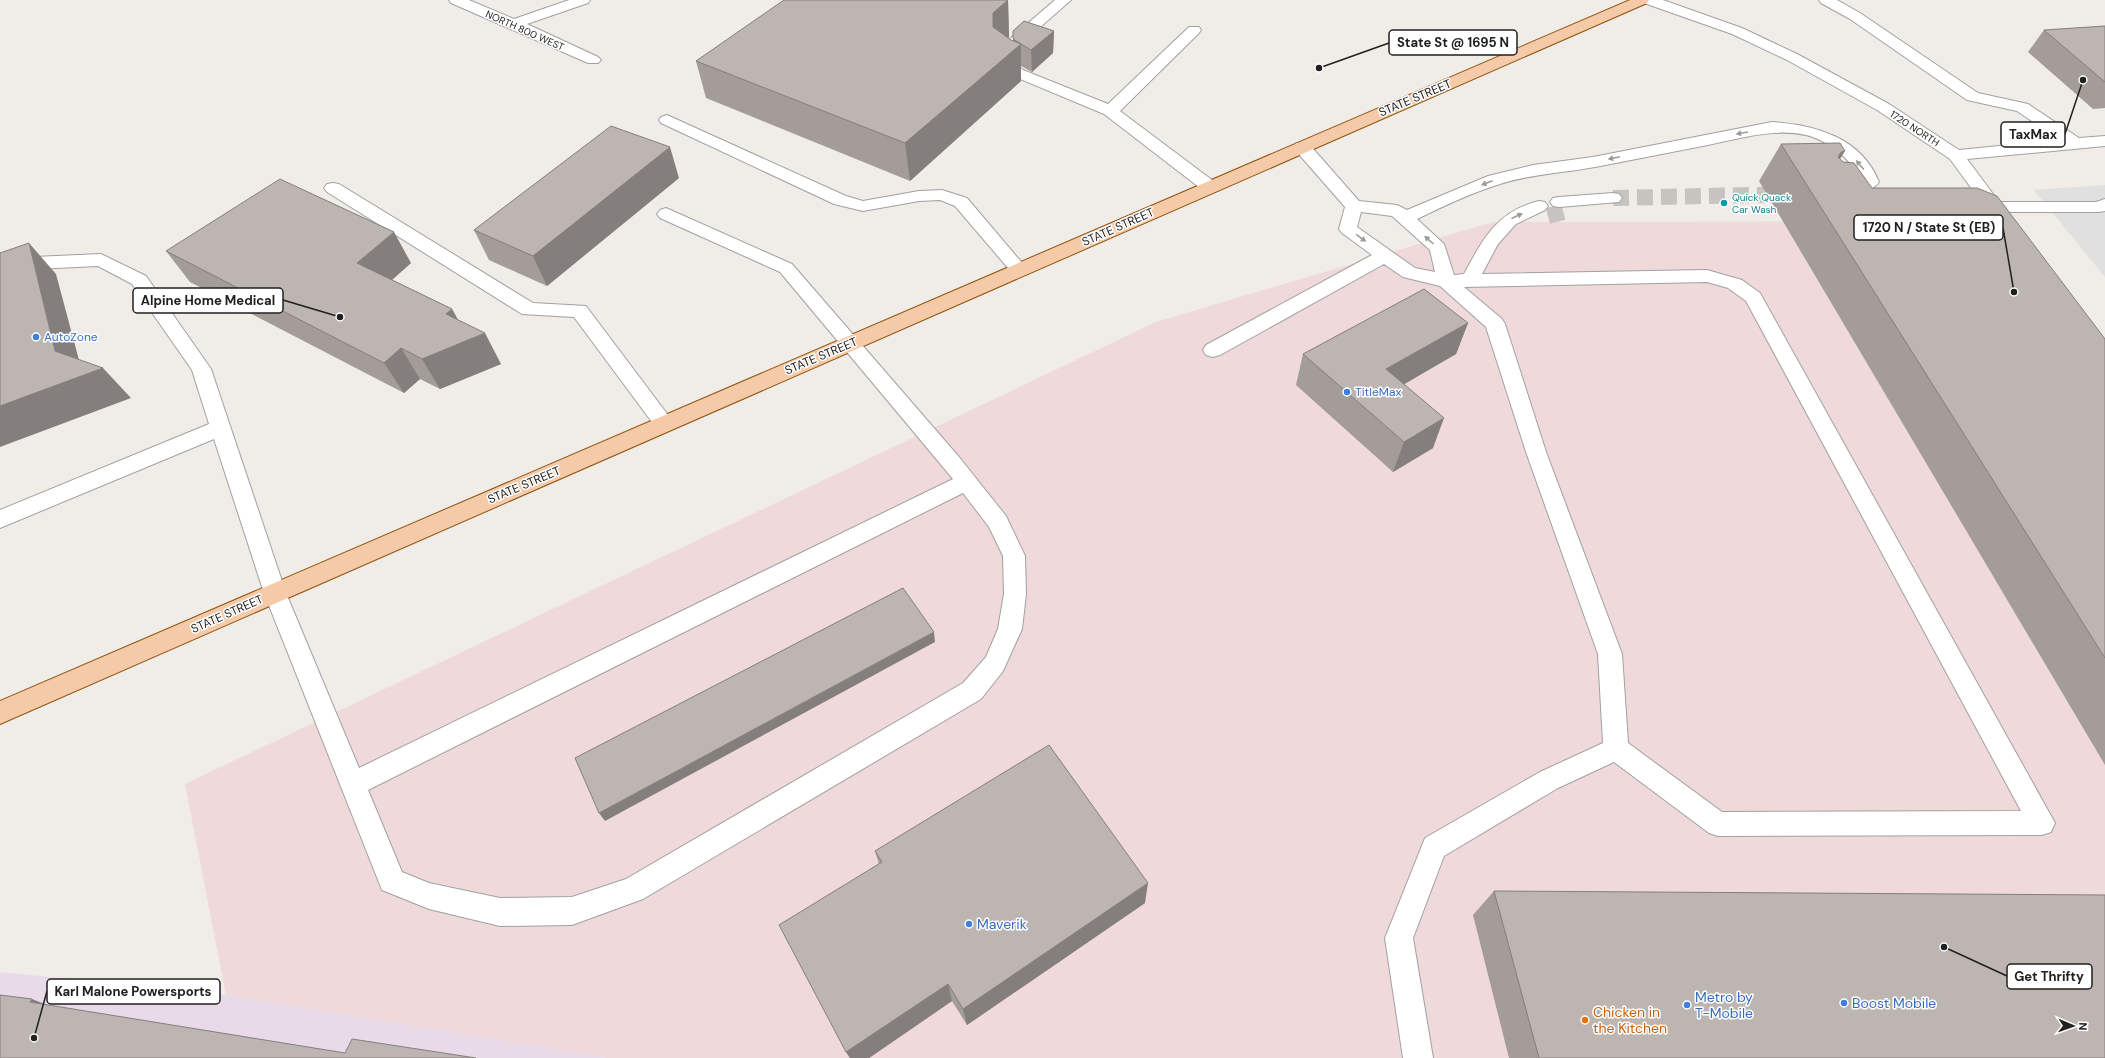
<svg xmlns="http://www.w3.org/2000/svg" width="2105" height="1058" viewBox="0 0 2105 1058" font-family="'DM Sans',sans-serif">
<rect width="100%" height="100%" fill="#f0ece8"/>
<polygon fill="#efd9db" points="1959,221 2105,419 2105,1058 606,1058 226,995 185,784 1156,322 1493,222"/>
<polygon fill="#e8dae8" points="0,972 226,995 606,1058 0,1058"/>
<polygon fill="#e0e0e0" points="2105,185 2105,277 2034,190"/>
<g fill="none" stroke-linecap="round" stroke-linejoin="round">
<g stroke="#c6c3c0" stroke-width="16" stroke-dasharray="16 8" stroke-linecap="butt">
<polyline points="1613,198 1798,194"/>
<polyline points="1548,216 1567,211"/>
</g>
<g stroke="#a1a1a1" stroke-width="2">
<g id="minor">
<polygon points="449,0 469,0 514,19 569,0 590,0 588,3 527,24 598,57 601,60 598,63 588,63 451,3"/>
<polygon points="1055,0 1071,0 1012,52 1012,62 1023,70 1108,104 1189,27 1199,27 1201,30 1199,33 1120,111 1216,183 1219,187 1216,191 1210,192 1204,191 1104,114 1013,76 999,67 996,64 996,51 999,48"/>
<polygon points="1642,0 1663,0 1742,28 1797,54 1889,104 1959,150 2060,140 2017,111 1967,100 1850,19 1821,3 1819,0 1837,0 1860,13 1978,93 2028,104 2079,138 2105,136 2105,146 1967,159 1999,202 2096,202 2105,199 2105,211 2099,212 2007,212 2005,218 1999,220 1993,218 1950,159 1877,110 1787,60 1732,34 1644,3"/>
<polygon points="667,115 846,196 863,201 919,191 942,190 967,198 1028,270 1025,274 1019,276 1013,274 955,206 940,200 919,201 863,211 834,204 661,123 659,120 661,117"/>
<path d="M1772,122C1815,125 1861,137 1879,182C1871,193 1847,199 1834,196L1831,192L1834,188L1851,185L1861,180C1853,160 1827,140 1806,135C1773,128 1741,138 1708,145C1670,152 1633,160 1595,167C1563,173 1531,174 1500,184C1471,193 1444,206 1417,219L1444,244L1454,275L1464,274C1483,239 1497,211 1539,201L1545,202L1548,206L1545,210L1516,224L1498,244L1482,274L1707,270L1742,280L1760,293L2055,823L2051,832L2042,835L1718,836L1709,833L1614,762L1558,788L1444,856L1413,938L1433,1058H1403L1385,938L1425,838L1540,772L1603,743L1598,654L1526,452L1486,327L1440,286L1403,277L1384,264L1220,355L1213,357L1206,355L1203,350L1206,345L1372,255L1342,233L1339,229L1345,207L1296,151L1294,147L1296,143H1308L1359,201L1397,205L1407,210L1488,176L1533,165L1593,157ZM1361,212L1392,216L1430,250L1435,272L1415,268L1357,227ZM1707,282L1728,288L1746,301L2021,811L1722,812L1628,743L1622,654L1546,452L1505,324L1502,319L1464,287Z"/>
<polygon points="333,183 339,184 533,303 586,306 671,419 674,424 671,429 664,432 657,429 574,317 522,314 327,192 324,188 327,184"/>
<polygon points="1613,193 1619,194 1622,198 1619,202 1559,207 1553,206 1550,202 1553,198 1559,197"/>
<path d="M666,208L792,264L959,457L1006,516L1025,556L1026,594L1022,629L1003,671L981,699L643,899L572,925L500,926L429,909L382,890L264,593L214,439L0,528V510L209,424L192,370L132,284L98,266L35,269L0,279V267L34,257L101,254L146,276L211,369L286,593L359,768L953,479L780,272L660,218L657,214L660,210ZM963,493L989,527L1003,556L1004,594L998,629L986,657L963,683L626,879L572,897L500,898L429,883L402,872L368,790Z"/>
</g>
</g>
<g stroke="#8f540e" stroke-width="2">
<polygon id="major" points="1630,0 1649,0 1647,3 0,724 0,701"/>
</g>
<use href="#minor" fill="#fff" fill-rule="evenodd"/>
<use href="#major" fill="#f4caa9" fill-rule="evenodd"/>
</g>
<g fill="#a39c98">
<polygon points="1008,0 1009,37 1008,38 1013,41 1013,39 1054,31 1053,53 1032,72 1021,66 1021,81 910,181 706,98 696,61"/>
<polygon points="2105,26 2105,108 2093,109 2028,52 2044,30"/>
<polygon points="1781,144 1840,159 1872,188 2105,339 2105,765 1759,181"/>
<polygon points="679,178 547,286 489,260 474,230"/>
<polygon points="166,251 411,263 392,280 452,309 458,320 501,364 440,389 420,379 404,393 190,282"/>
<polygon points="1468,323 1456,354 1404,384 1433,448 1393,472 1296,385 1303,354"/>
<polygon points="875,851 1145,903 967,1025 952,1001 869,1058 850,1058 846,1052 879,864"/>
<polygon points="1494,891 2105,1058 1509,1058 1473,915"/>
</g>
<g fill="#847f7c">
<polygon points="1008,0 1009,37 995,50 993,27 993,13"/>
<polygon points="1054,31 1053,53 1032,72 1031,50"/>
<polygon points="1021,44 1021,81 910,181 905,143"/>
<polygon points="670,147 679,178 547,286 533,256"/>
<polygon points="1845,151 1822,188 1841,152"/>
<polygon points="394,232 411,263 376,294 357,263"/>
<polygon points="29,243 56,274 83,375 103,368 131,398 0,447 0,406 55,351"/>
<polygon points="452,309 469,340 485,333 501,364 440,389 422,359 446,314"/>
<polygon points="1468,323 1456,354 1377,400 1386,369"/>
<polygon points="401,348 420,379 404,393 384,363"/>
<polygon points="1444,418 1433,448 1393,472 1404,442"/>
<polygon points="934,632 935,642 605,821 599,813"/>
<polygon points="1148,883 1145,903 967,1025 963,1009"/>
<polygon points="948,984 952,1001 869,1058 850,1058 846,1052"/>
<polygon points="32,999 80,1018 30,1002"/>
</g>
<g fill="#bdb5b1" stroke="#847f7c">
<polygon points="784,0 1008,0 993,13 993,27 1011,40 1021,44 905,143 696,61"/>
<polygon points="1024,21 1054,31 1031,50 1013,39 1013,31"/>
<polygon points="2105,26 2105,82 2044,30"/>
<polygon points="611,126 670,147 533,256 474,230"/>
<polygon points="1840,143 1845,151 1841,152 1838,157 1843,162 1854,163 1872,188 1977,188 1997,196 2105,339 2105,658 1781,144"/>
<polygon points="280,179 394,232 357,263 452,309 446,314 485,333 422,359 401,348 384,363 166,251"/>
<polygon points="29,243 55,351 103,368 0,406 0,253"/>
<polygon points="1424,289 1468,323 1386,369 1444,418 1404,442 1303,354"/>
<polygon points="903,588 934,632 599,813 575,758"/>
<polygon points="1049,745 1148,883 963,1009 948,984 846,1052 779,925 882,862 875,851"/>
<polygon points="1494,891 2105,895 2105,1058 1539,1058"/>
<polygon points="0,995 32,999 30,1002 345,1053 352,1039 476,1058 0,1058"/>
</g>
<defs><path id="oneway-solid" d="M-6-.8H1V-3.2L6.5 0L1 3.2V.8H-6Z"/></defs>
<g fill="#9b9b9b">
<use href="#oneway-solid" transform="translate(1742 133) rotate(170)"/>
<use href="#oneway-solid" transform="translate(1614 158) rotate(168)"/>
<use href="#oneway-solid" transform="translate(1860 165) rotate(-130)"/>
<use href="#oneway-solid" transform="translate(1487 183) rotate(159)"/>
<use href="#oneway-solid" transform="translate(1517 216) rotate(-24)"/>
<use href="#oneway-solid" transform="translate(1361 238) rotate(36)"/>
<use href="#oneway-solid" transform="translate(1429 240) rotate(-138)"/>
</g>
<circle fill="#0f9aa8" stroke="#fff" stroke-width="1.5" cx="1724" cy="203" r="4"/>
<g fill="#3f7fe0" stroke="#fff" stroke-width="1.5">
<circle cx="36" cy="337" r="4"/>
<circle cx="1347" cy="392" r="4"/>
<circle cx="969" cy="924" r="4"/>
<circle cx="1844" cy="1003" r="4"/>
<circle cx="1687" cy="1005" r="4"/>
</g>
<circle fill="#e8710a" stroke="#fff" stroke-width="1.5" cx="1585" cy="1020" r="4"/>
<g text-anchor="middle" stroke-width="3" stroke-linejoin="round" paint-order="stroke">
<g font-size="10" fill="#202020" stroke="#fff">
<text transform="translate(525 30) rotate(24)" y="4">NORTH 800 WEST</text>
<text transform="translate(1915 128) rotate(33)" y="4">1720 NORTH</text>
</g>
<g font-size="10" fill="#0d838f" stroke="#fff" text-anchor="start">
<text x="1732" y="201">Quick Quack<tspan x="1732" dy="12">Car Wash</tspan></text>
</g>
<g font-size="12" fill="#202020" stroke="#fff">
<text transform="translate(1415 98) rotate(-23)" y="4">STATE STREET</text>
<text transform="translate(1118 227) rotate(-24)" y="4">STATE STREET</text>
<text transform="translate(821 356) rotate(-23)" y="4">STATE STREET</text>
<text transform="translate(524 485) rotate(-23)" y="4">STATE STREET</text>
<text transform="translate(227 614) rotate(-24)" y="4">STATE STREET</text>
</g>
<g font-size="12" fill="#366cbe" stroke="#fff" text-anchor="start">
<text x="44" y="341">AutoZone</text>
<text x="1355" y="396">TitleMax</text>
</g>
<g font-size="14" fill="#366cbe" stroke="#fff" text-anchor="start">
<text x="977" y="929">Maverik</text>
<text x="1695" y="1002">Metro by<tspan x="1695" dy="16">T-Mobile</tspan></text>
<text x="1852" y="1008">Boost Mobile</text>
</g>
<g font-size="14" fill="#c56008" stroke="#fff" text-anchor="start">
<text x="1593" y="1017">Chicken in<tspan x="1593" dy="16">the Kitchen</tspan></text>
</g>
</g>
<path fill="none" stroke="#202020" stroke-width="1.5" d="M1319 68L1389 43M2083 80L2065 134M2014 292L2003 228M340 317L283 300M1944 947L2007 976M34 1038L47 991"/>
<g fill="#202020" stroke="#fff" stroke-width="1.5">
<circle cx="1319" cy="68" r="4"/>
<circle cx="2083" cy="80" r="4"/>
<circle cx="2014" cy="292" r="4"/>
<circle cx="340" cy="317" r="4"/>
<circle cx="1944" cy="947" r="4"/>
<circle cx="34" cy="1038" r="4"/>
</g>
<g fill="#fff" stroke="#202020" stroke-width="1.5">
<rect x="1389" y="30" width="128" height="25" rx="4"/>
<rect x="2001" y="122" width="64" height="25" rx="4"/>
<rect x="1854" y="215" width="149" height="25" rx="4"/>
<rect x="133" y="288" width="150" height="25" rx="4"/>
<rect x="2007" y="964" width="85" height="25" rx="4"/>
<rect x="47" y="979" width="173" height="25" rx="4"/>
</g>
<g font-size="13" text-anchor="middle" font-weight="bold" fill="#202020">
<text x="1453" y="47">State St @ 1695 N</text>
<text x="2033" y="139">TaxMax</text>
<text x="1929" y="232">1720 N / State St (EB)</text>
<text x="208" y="305">Alpine Home Medical</text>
<text x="2049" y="981">Get Thrifty</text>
<text x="133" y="996">Karl Malone Powersports</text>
</g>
<g transform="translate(2073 1026) rotate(92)" stroke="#ffffff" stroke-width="3" paint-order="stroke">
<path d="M0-3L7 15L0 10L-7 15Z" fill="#202020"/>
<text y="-6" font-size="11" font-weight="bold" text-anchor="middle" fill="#202020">N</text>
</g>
</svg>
